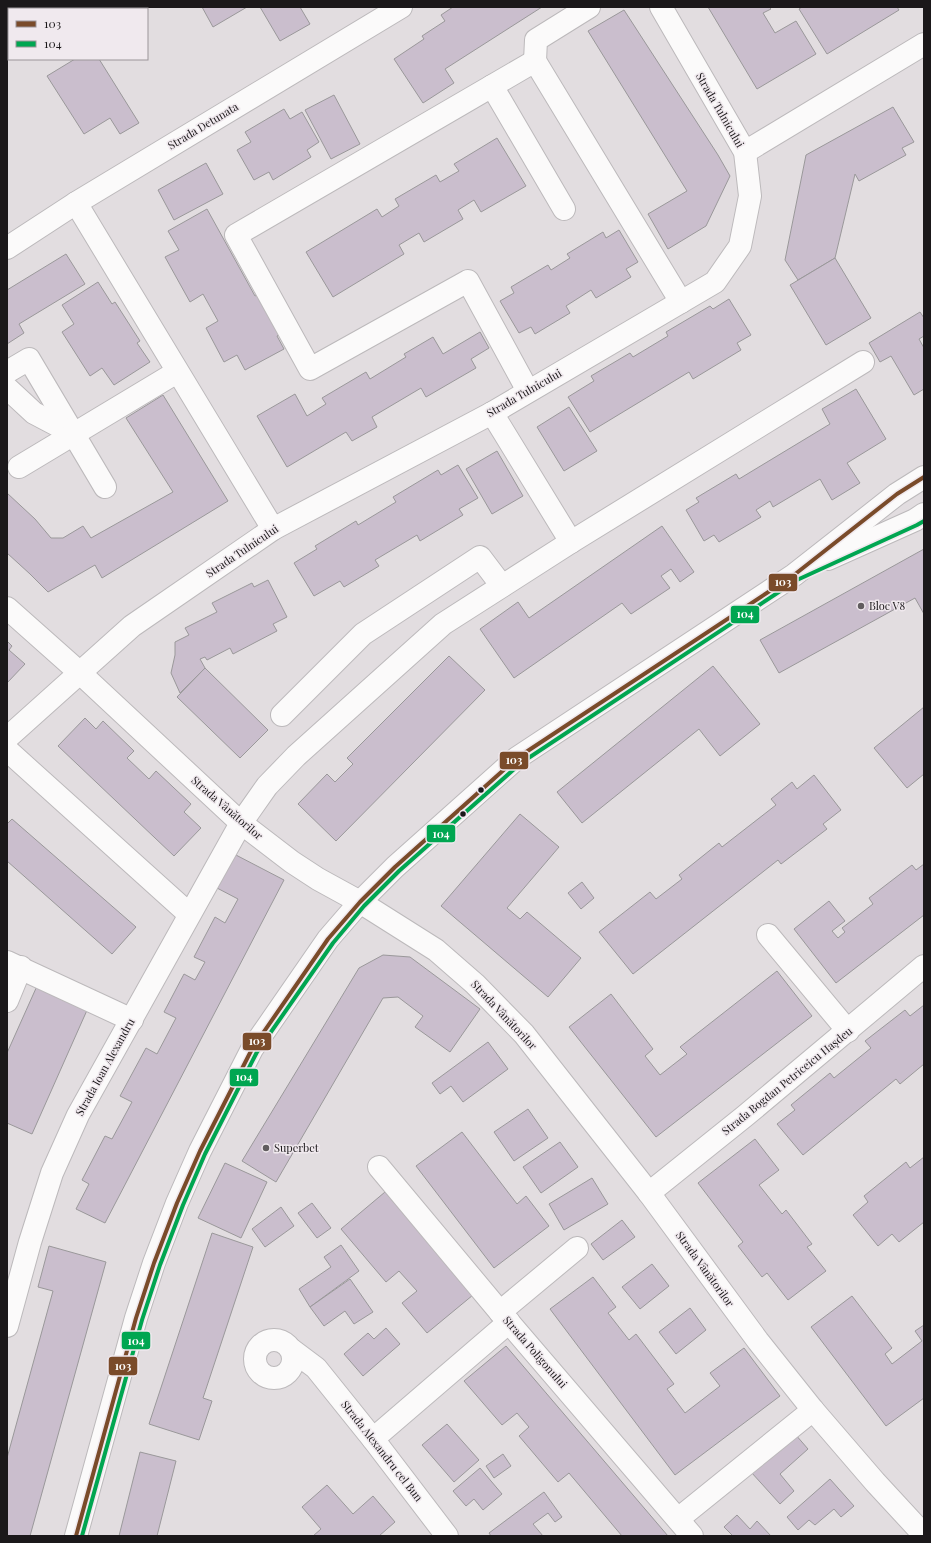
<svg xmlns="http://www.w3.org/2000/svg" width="931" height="1543" viewBox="0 0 931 1543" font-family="'Playfair Display',serif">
<rect width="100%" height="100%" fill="#e2dde0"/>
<g fill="#cabecd" stroke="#9a989a">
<polygon points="105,7 131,7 128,9 107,9"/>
<polygon points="202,7 247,7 213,27"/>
<polygon points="260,7 300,7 310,24 280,41"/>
<polygon points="453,7 542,7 445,69 454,83 423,103 394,59 424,39 422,36 445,21 441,15"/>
<polygon points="708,7 769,7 771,9 763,13 775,33 796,21 816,54 757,89"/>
<polygon points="802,7 897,7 899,10 827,54 799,9"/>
<polygon points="624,10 718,155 730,176 706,226 668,249 648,214 687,191 588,31"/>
<polygon points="75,59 99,59 139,123 120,134 110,118 84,134 47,76"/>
<polygon points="334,95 360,144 331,159 305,110"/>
<polygon points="893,107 914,142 902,148 906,155 859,181 855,174 835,258 798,280 785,260 806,155"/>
<polygon points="284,109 290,119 302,112 319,142 307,150 311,157 273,180 269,172 254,180 237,150 251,142 245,132"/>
<polygon points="497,138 526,186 481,212 474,200 458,210 463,219 424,242 419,233 399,245 404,254 333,297 306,252 377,209 382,217 399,206 395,199 436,175 440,182 459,171 454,164"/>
<polygon points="206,163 223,194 174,220 158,190"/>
<polygon points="207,209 255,296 261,293 283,332 277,336 284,349 245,370 237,355 224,362 206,328 218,321 203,294 190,302 165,257 179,250 168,231"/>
<polygon points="619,230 638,262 626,269 631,277 596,298 591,290 566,306 570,313 535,334 531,327 519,333 500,301 514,293 511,287 548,265 551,270 570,258 567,254 603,232 606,238"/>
<polygon points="66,254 85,284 19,324 24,333 7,344 7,290"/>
<polygon points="835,258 871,318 826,345 790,285"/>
<polygon points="98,282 112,304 115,302 140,341 137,343 150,362 114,385 102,368 90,376 62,332 74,324 62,305"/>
<polygon points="729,299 751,335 737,343 741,350 693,379 689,372 590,432 568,397 594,381 591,376 630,353 633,357 668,336 666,332 710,306 713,309"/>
<polygon points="920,312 924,318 924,336 919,339 924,348 924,389 914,395 891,356 880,362 869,343"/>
<polygon points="480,332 489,348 471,359 476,368 426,397 421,388 372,417 377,427 352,441 346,432 287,467 257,416 295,394 307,416 326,404 322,398 366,372 370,379 406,357 404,354 433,337 443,354"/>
<polygon points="856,389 886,439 847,463 860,483 832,500 820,479 773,507 770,501 756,510 761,517 719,542 714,535 704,541 686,510 699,502 696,498 736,474 739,479 830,424 822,409"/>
<polygon points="163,395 228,501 102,578 95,565 48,592 30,574 7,553 7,493 35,519 51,538 63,538 83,526 91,538 173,492 126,418"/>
<polygon points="569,407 597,451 564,471 537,427"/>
<polygon points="497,451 523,496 492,514 466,469"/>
<polygon points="458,465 478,498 459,509 463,515 420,541 417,535 375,560 379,566 344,587 340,581 314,596 294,563 317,549 315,546 356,521 358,525 396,502 393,497 438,470 441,475"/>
<polygon points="662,526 694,572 680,582 671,569 661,576 670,588 631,614 622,603 514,678 480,629 518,602 529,618"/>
<polygon points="924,549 924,614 915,598 779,673 760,640"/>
<polygon points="268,580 287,617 273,624 277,631 233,654 230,648 207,660 205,657 200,659 205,668 180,693 171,673 175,655 175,642 189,635 185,628 217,612 212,603 252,583 254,587"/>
<polygon points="7,641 12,646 9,650 25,664 7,683"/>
<polygon points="449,656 485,690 336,841 298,804 327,774 335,782 353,764 347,758"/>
<polygon points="713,666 760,724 720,756 699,729 582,823 557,792"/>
<polygon points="205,668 268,730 240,758 177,697"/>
<polygon points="924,707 924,774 907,788 874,748"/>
<polygon points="85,718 96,729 103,721 134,751 127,758 149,779 156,771 191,804 184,812 201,828 174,856 58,746"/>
<polygon points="814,775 841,810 823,824 827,829 781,864 778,860 633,974 599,932 650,892 656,899 682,879 679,875 719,843 722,847 776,805 771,799 792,782 797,789"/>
<polygon points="520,814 559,847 507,908 520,919 527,912 581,958 548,997 441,906"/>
<polygon points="12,819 136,927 112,954 7,861 7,824"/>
<polygon points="234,854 284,880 105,1223 76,1209 89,1184 82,1180 105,1136 112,1139 132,1102 120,1096 146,1048 157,1054 176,1018 164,1012 184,974 195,980 205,962 194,957 215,917 225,923 238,899 217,888"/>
<polygon points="924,864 924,915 836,983 794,929 829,901 845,921 832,931 838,938 845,932 842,928 873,904 869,898 912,865 916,870"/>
<polygon points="582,882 594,898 581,909 568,893"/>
<polygon points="383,955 410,957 480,1009 450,1052 415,1027 423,1016 398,997 383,998 276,1182 242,1161 359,968"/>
<polygon points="777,971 812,1016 656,1137 569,1027 611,994 653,1049 645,1056 660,1075 687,1054 680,1047"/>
<polygon points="37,986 88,1008 32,1134 7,1123 7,1053"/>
<polygon points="924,1005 924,1064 900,1084 896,1079 803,1155 777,1124 795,1110 791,1105 830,1073 834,1078 871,1048 865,1041 905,1010 910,1016"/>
<polygon points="488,1042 508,1069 463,1102 451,1086 440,1094 432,1083"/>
<polygon points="528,1109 548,1138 514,1161 494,1132"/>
<polygon points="462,1132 517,1204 526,1196 549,1226 494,1268 416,1166"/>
<polygon points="755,1139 779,1170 759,1185 782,1214 786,1210 812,1244 807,1247 826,1271 788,1300 767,1273 762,1277 738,1246 743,1242 698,1183"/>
<polygon points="560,1142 578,1167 541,1193 523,1167"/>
<polygon points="924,1157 924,1222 899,1242 892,1234 878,1246 853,1215 868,1202 864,1196 906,1162 910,1168"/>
<polygon points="225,1163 267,1182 241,1238 198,1218"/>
<polygon points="592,1178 608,1204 564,1230 549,1204"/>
<polygon points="385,1192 473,1295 427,1333 402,1303 417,1291 399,1271 386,1282 341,1229"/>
<polygon points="312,1203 331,1228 317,1238 298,1213"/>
<polygon points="281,1207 294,1226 265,1247 252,1229"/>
<polygon points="622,1220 635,1237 603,1260 591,1244"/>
<polygon points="212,1233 253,1247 203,1398 212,1401 199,1440 149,1424"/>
<polygon points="341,1245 359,1271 310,1307 299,1289 331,1267 324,1257"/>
<polygon points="49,1246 106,1262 30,1536 7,1536 7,1458 53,1291 38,1287"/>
<polygon points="652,1264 669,1286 640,1309 622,1287"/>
<polygon points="593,1277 616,1307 608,1313 629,1340 636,1334 674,1384 667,1389 685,1413 720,1386 710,1373 744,1348 780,1396 675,1475 550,1309"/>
<polygon points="350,1279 373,1312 354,1324 345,1311 324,1326 310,1307"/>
<polygon points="852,1296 892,1348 885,1354 892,1364 922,1341 915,1331 924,1325 924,1398 886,1426 811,1327"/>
<polygon points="690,1308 706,1330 676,1354 659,1332"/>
<polygon points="386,1328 400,1344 363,1376 344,1354 368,1333 374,1339"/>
<polygon points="506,1346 668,1536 622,1536 569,1473 558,1482 519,1436 529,1427 517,1413 502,1425 464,1381"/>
<polygon points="447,1424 479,1460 454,1482 422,1445"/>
<polygon points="795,1434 808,1449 780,1474 794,1491 780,1504 751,1472"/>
<polygon points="140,1452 176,1461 157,1536 119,1536"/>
<polygon points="503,1454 511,1466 494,1478 486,1466"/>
<polygon points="480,1468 502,1494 483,1510 474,1499 466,1506 453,1491"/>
<polygon points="830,1479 854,1506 841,1517 834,1509 815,1525 809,1520 798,1530 787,1517"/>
<polygon points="327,1485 353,1514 373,1496 395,1522 379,1536 313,1536 321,1529 302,1507"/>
<polygon points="544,1492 562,1517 555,1522 548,1513 533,1524 543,1536 491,1536 489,1533"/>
<polygon points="737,1515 750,1529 757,1521 771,1536 733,1536 724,1527"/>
</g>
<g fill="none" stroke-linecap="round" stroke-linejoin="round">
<g stroke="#bcb9bb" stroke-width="24">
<g id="minor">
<polyline points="535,61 536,40 589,7"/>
<polyline points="492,86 564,209"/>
<polyline points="745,152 924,44"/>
<polyline points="76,203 273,529"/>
<polyline points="7,248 76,203 401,7"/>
<polyline points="7,372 29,359 105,487"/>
<polyline points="7,388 34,413 74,434"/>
<polyline points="528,391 468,281 310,369 236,235 535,61 681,302"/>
<polyline points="492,413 571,542"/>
<polyline points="19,467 177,372"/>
<polyline points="7,608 79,672 241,823 292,862 318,879 360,902 436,950 475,984 524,1034 649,1193 758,1341 813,1410 875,1482 924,1535"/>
<polyline points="282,715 363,634 480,557 502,586"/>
<polyline points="7,738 132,626 273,529 492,413 715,282 740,246 750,196 745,152 661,7"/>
<polyline points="7,750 189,914"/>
<polyline points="768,935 848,1031"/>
<polyline points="7,962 132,1020"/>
<polyline points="7,1001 21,967"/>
<polyline points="379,1167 500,1312 692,1536"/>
<polyline points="649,1193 745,1116 924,966"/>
<polyline points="500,1312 577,1248"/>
<polyline points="7,1326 30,1242 52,1173 78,1115 241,823 267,786 296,756 443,624 571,542 863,362"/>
<circle cx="274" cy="1359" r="19"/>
<polyline points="292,1350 316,1368 373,1439 447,1536"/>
<polyline points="373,1439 509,1322"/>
<polyline points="678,1519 813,1410"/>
</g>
</g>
<g stroke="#bcb9bb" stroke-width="24">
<g id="secondary">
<polyline points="828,559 915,520 924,514"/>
<polyline points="76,1536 136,1318 154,1263 177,1203 200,1151 252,1049 328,939 360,902 395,867 517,758 794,575 897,494 924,477"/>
</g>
</g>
<use href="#minor" stroke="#fbfafa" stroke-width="22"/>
<use href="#secondary" stroke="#fbfafa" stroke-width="22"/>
<g stroke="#f0e9ee" stroke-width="7">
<polyline id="bus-1" points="76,1536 136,1318 154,1263 177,1203 200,1151 252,1049 328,939 360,902 395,867 517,758 794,575 897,494 924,477"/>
</g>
<g stroke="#f0e9ee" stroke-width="7">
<polyline id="bus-2" points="82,1536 142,1320 160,1265 183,1205 205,1154 257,1052 333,943 364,906 399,871 521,763 797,580 917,525 924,521"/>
</g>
<use href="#bus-1" stroke="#7a4b2a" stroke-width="4"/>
<use href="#bus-2" stroke="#00a651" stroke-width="4"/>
</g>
<g fill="#615d5f" stroke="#f0e9ee" stroke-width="1.5">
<circle cx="861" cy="606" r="4"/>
<circle cx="266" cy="1148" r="4"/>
</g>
<g fill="#1b181a" stroke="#f0e9ee" stroke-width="1.5">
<circle cx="481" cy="790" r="3.5"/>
<circle cx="463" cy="814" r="3.5"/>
</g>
<g text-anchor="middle" stroke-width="3" stroke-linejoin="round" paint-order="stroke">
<g font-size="11" fill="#1b181a" stroke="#f0e9ee">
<text transform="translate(720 110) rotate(60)" y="4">Strada Tulnicului</text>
<text transform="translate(203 126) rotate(-31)" y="4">Strada Detunata</text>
<text transform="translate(524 393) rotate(-30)" y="4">Strada Tulnicului</text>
<text transform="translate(242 551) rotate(-34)" y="4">Strada Tulnicului</text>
<text transform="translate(227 808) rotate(41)" y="4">Strada Vânătorilor</text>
<text transform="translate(504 1015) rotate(47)" y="4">Strada Vânătorilor</text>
<text transform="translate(105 1067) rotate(-61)" y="4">Strada Ioan Alexandru</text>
<text transform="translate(787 1081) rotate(-39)" y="4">Strada Bogdan Petriceicu Hașdeu</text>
<text transform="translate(705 1269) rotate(54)" y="4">Strada Vânătorilor</text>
<text transform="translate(535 1352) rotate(49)" y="4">Strada Poligonului</text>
<text transform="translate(382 1451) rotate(52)" y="4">Strada Alexandru cel Bun</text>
</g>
<g font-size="11" fill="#1b181a" stroke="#f0e9ee" text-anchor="start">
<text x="869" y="610">Bloc V8</text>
<text x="274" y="1152">Superbet</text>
</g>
</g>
<g stroke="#f0e9ee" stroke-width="1.5">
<rect x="768" y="573" width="30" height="19" rx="4" fill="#7a4b2a"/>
<rect x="730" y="605" width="30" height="19" rx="4" fill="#00a651"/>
<rect x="499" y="751" width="30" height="19" rx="4" fill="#7a4b2a"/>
<rect x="426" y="824" width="30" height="19" rx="4" fill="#00a651"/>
<rect x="242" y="1032" width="30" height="19" rx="4" fill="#7a4b2a"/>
<rect x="229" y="1068" width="30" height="19" rx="4" fill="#00a651"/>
<rect x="121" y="1331" width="30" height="19" rx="4" fill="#00a651"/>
<rect x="108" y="1356" width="30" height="20" rx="4" fill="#7a4b2a"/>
</g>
<g font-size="11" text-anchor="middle" font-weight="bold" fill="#fff">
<text x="783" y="586">103</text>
<text x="745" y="618">104</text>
<text x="514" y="764">103</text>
<text x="441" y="838">104</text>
<text x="257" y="1045">103</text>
<text x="244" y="1081">104</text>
<text x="136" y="1345">104</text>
<text x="123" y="1370">103</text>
</g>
<rect width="931" height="1543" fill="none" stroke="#1b181a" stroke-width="16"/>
<rect x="8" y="8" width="140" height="52" fill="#f0e9ee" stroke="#9b9599"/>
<rect x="16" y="21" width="20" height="6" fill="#7a4b2a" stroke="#9b9599"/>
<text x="44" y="28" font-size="12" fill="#1b181a">103</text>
<rect x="16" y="41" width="20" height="6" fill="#00a651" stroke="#9b9599"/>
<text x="44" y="48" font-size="12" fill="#1b181a">104</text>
</svg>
